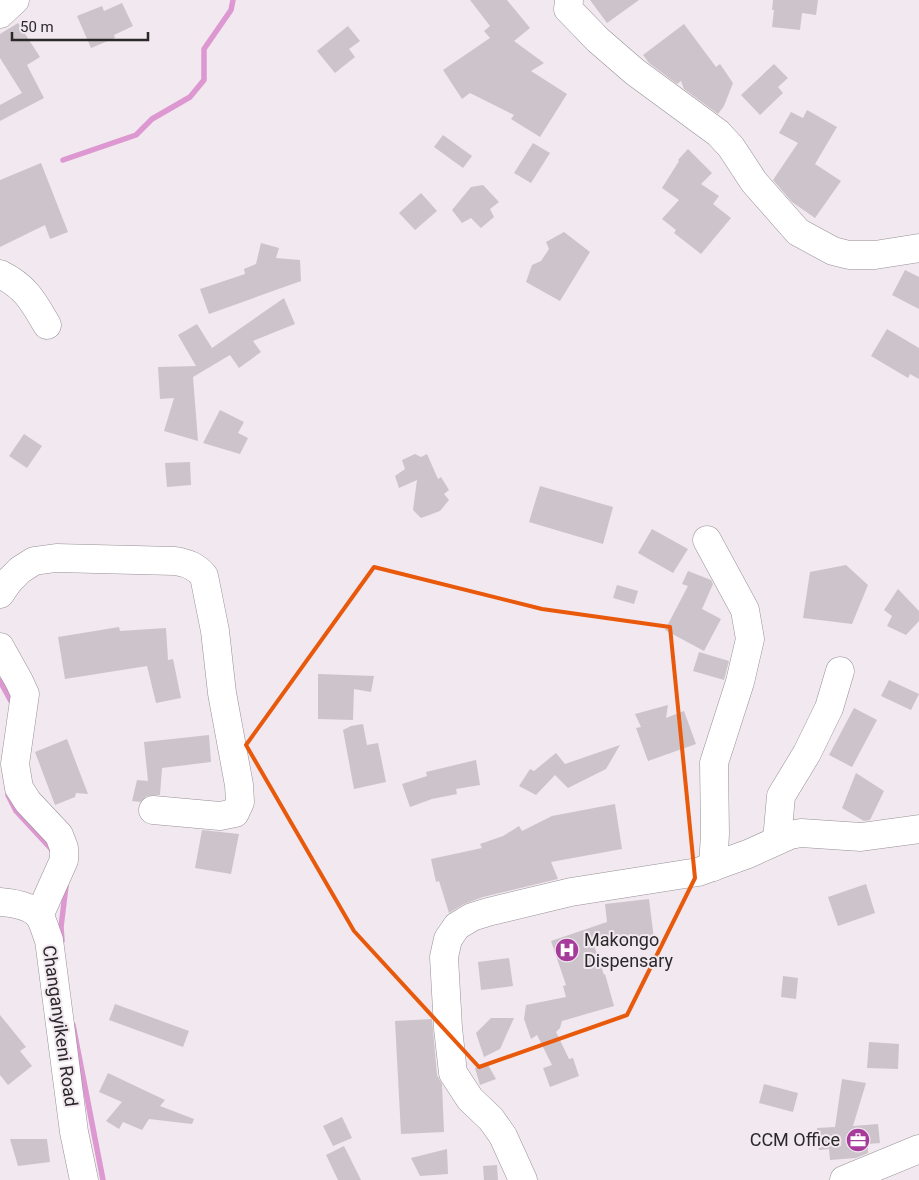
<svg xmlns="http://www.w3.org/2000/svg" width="919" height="1180" viewBox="0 0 919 1180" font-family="Roboto,sans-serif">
<rect width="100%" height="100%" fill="#f1e9ef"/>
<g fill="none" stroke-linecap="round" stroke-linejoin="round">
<g stroke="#dd97d1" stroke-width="5.5">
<polyline points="63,160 136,135 152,119 190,97 204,80 204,49 231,10 233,0"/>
<polyline points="0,681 13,705"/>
<polyline points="8,795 16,811 54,852"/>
<polyline points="62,941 61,927 66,886"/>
<polyline points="73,1025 103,1180"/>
</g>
</g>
<g fill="#ccc4ca">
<polygon points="470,0 507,0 530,28 514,41 544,63 531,71 567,94 540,137 511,119 514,115 470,93 462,99 443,70 490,38 484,31 490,26"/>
<polygon points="590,0 639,0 607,23"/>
<polygon points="773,0 818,0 816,15 802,13 800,30 772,27 774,10 772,10"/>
<polygon points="122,3 133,26 114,35 115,38 91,48 77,16 102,6 104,11"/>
<polygon points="18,23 40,57 27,65 44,98 0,121 0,105 22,93 0,58 0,34"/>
<polygon points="684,24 716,67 720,64 733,83 724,106 718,114 684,89 681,81 677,84 649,63 643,55"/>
<polygon points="348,26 360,41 349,49 355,57 335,73 317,51"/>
<polygon points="774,64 788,78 778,87 783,93 760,115 741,95"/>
<polygon points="807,110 837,127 815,164 841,181 815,218 792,202 773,180 798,143 779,133 791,112 803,118"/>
<polygon points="443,135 472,156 463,168 434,147"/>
<polygon points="533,143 550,153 531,183 514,173"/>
<polygon points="688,149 712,173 701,184 719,196 713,204 731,218 701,254 674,233 676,230 662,219 679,200 662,188 679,161 678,160"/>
<polygon points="41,163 68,232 50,239 45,225 0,247 0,180"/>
<polygon points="483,185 499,202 490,209 494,217 481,228 471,218 462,223 452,210 471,187"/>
<polygon points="421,193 437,211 415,230 399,213"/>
<polygon points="564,232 590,252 560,301 526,282 532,265 541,261 549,249 546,242"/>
<polygon points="261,243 279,248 276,258 300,260 301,281 209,314 200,289 245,274 244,269 256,264"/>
<polygon points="905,270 919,277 919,309 892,295"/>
<polygon points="284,298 295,324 253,341 261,352 239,368 230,355 193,377 198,441 164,431 174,398 160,399 158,367 196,366 178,335 197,324 212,348"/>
<polygon points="887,329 919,348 919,379 910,374 908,378 871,356"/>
<polygon points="220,410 244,422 238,433 248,438 240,454 203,443"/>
<polygon points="24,434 42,446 27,468 9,456"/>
<polygon points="415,454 421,457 427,454 438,479 441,477 449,490 444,494 449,500 440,511 421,518 413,510 417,480 399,488 395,476 405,469 402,460"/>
<polygon points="190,462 191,485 167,487 165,463"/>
<polygon points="540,486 613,507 603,544 529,522"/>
<polygon points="652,529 688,549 673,573 638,553"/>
<polygon points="846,565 868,585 852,624 803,618 810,572"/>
<polygon points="688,571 711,580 713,584 702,609 721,619 704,651 665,630 688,586 682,584"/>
<polygon points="617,585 638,591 634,604 613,598"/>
<polygon points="898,589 919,611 919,621 906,635 887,626 892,616 884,610"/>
<polygon points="119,627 120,631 166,628 168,660 173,659 181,698 156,703 147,666 65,679 58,637"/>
<polygon points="699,652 729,661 724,680 693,671"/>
<polygon points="318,674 374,676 371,692 354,689 353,720 318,719"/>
<polygon points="889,680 919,694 911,710 881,696"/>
<polygon points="668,705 666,718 684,711 696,744 648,761 636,728 641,727 635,714"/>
<polygon points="854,708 877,720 852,767 829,755"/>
<polygon points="363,724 367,745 378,743 386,782 354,789 343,730 351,726"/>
<polygon points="209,735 211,762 162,768 160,795 147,796 140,802 132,801 137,780 148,781 144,742"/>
<polygon points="67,739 88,794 76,793 75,797 55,805 35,752"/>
<polygon points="620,745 606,769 568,788 555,775 536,795 519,786 530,769 534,771 556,753 565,764"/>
<polygon points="476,760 480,785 456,789 457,794 432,799 410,807 402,784 427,776 426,772"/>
<polygon points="856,773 884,791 870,820 864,821 842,808"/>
<polygon points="615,804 622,849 551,862 558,879 483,897 464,904 449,913 439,881 436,882 431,859 482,848 480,844 503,836 519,826 522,831 552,816"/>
<polygon points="202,830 239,834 231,874 195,868"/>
<polygon points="866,884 875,913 838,926 828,897"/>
<polygon points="649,899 654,939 594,945 604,975 605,974 614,1006 562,1021 560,1028 556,1032 569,1059 573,1058 579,1076 550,1087 543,1068 552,1065 537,1035 531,1039 524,1019 526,1005 566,997 563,986 566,985 551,941 607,922 605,904"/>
<polygon points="509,958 513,986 481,990 478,962"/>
<polygon points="783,976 798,978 796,999 781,997"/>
<polygon points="115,1004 189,1031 183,1047 109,1020"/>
<polygon points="0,1015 26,1047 20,1051 32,1066 8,1085 0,1075"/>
<polygon points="491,1018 514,1018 500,1049 484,1057 476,1033"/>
<polygon points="432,1019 437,1075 442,1084 444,1132 401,1134 395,1021"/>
<polygon points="869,1042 899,1044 898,1069 867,1068"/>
<polygon points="487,1063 496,1079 480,1085 475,1068"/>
<polygon points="108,1073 165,1100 160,1106 194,1119 192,1124 149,1119 142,1130 123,1122 119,1129 106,1121 122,1102 99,1092"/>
<polygon points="842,1079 866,1083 853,1126 878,1124 880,1143 868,1144 868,1153 856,1158 830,1160 829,1149 819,1150 817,1128 835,1127"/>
<polygon points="764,1084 798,1093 793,1112 759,1103"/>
<polygon points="342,1117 352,1138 333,1146 323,1126"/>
<polygon points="10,1139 47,1139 50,1162 18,1166"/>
<polygon points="344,1146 361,1180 338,1180 326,1155"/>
<polygon points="447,1149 448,1174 420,1176 411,1158"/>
<polygon points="497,1165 498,1180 484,1180 483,1166"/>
</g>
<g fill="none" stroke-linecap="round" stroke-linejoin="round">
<g stroke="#979095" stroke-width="29">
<g id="minor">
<polyline points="569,0 568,9 598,40 635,72 718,133 731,147 754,182 798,232 833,251 849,255 875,255 919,248"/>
<polyline points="0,14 15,0"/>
<path d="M0,274C26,287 33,301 47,325"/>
<polyline points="707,540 745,610 750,639 740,682 714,763 715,834 713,867"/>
<path d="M0,594L9,581L20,570L34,561L56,558L175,561C187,563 196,566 204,576L215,631L222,693L239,785L240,802L235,813L220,816L153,810"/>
<polyline points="0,647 19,681 25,694 15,764 19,788 28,802 59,835 64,848 64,860 39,916"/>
<polyline points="777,840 781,796 807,753 829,708 840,671"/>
<path d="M0,902C13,903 32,906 40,917C44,924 46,933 49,940L74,1132L84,1180"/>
<polyline points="523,1180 503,1136 491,1119 470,1099 453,1073 448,1028 444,957 448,939 457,926 472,917 488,912 571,892 698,872 748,854 790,835 801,833 861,837 919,829"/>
<polyline points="844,1180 919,1149"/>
</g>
</g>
<use href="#minor" stroke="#fff" stroke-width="28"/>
</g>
<path fill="none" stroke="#e8590c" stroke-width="4" stroke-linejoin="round" d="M374,567L542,609L670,627L695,878L627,1015L479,1067L354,931L246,745Z"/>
<defs>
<g id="hospital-disc" transform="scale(1.25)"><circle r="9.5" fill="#a73b9b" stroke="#f1e9ef"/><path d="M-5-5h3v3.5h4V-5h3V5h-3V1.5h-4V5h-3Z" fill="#fff"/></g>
<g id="office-disc" transform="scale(1.25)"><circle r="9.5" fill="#a73b9b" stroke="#f1e9ef"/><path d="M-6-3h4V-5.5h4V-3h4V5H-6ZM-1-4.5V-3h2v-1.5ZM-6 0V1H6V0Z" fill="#fff"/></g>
</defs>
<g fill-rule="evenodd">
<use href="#hospital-disc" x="567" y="950"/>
<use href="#office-disc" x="858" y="1140"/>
</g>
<g text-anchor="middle" stroke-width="4" stroke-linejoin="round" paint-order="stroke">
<g font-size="18" fill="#2b282a" stroke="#f1e9ef" text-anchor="start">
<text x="584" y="946">Makongo<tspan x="584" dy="21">Dispensary</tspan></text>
<text x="840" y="1146" text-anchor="end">CCM Office</text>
</g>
<g font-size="18" fill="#2b282a" stroke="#f1e9ef">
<text transform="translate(60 1026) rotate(82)" y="6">Changanyikeni Road</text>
</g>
</g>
<path d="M12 32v8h136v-8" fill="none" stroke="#2b282a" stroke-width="2.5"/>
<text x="20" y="32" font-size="15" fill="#2b282a" stroke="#f1e9ef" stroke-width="4" paint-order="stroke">50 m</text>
</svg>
